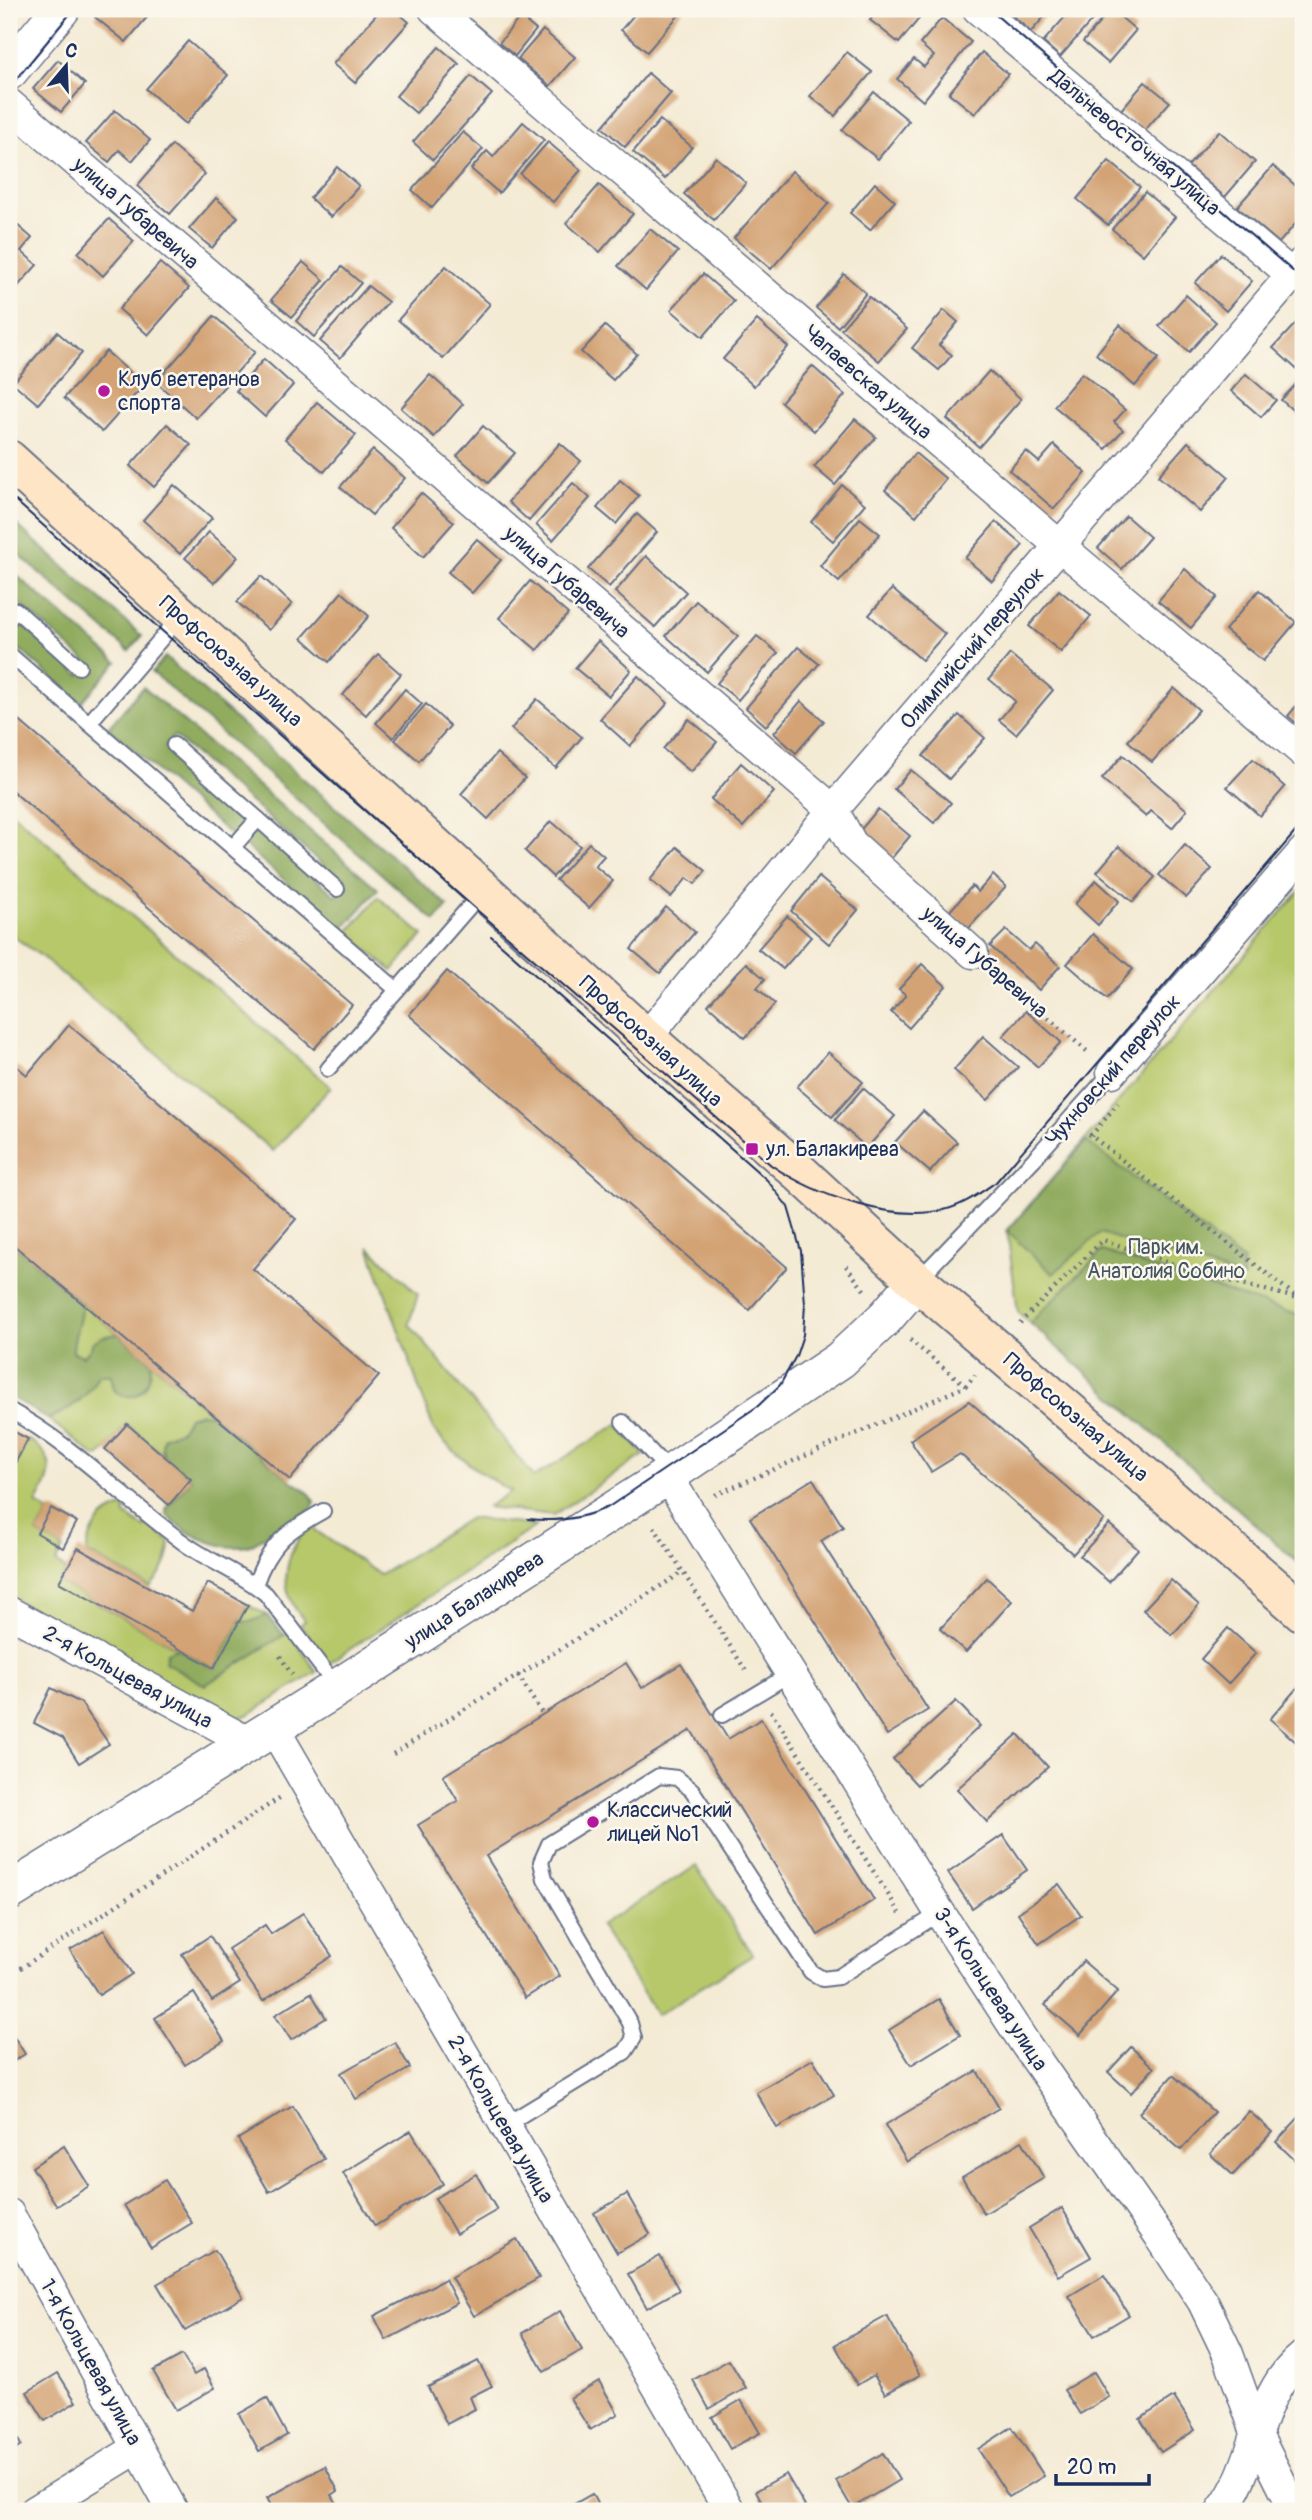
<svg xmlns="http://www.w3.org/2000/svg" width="1312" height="2520" viewBox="0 0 1312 2520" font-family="Pangolin,sans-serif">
<rect width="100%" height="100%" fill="#fbf7ec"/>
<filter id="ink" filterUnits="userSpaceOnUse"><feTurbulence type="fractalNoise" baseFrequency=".0143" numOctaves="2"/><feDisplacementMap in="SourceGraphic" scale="14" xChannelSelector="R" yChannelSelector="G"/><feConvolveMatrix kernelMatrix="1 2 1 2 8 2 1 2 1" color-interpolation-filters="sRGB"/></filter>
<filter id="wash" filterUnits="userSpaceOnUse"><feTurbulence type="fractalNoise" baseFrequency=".00686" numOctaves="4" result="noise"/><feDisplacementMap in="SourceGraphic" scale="28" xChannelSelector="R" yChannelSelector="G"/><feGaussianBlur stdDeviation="1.57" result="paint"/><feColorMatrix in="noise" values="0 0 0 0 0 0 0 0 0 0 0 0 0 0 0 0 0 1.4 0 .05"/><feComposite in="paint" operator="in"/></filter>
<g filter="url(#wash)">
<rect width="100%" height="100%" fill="#f4ebd5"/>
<g fill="#b7c86b" stroke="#697c64" stroke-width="2">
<polygon points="9,810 331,1087 273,1151 42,957 9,933"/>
<polygon points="1303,887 1303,1567 1018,1312 1007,1231"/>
<polygon points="378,897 423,935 392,971 347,933"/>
<path d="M9,1241L290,1480L311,1495L314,1502L312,1509L250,1545C226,1553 181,1534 166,1513V1509L191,1479L127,1424L100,1456L96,1457L48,1419L9,1396Z"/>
<path d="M369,1247L418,1294L409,1324L534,1477L618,1424L644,1455L553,1515L487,1507L511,1491C482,1475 455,1456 434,1430Z"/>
<path d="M28,1439C60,1459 51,1477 36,1504L49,1512L37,1533L63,1548L56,1562L66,1570L59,1582L213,1668L248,1605L267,1615L284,1635L289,1632L317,1672L249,1714L242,1717L225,1716L9,1596V1475Z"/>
<path d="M123,1507L126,1510L124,1514L144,1527L146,1524L170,1542C170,1560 162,1574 150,1587L86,1552C91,1529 99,1514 123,1507Z"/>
<path d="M470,1518L536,1526L329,1663L300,1625L305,1621C276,1590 284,1556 308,1525L380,1575Z"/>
<polygon points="696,1866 753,1955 657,2015 600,1926"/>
</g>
<g fill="#91ac5f" stroke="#566e5e" stroke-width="2">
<polygon points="9,518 142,636 129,651 9,546"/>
<polygon points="9,569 117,662 81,703 9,640 9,630 17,620 80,675 89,664 9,595"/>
<polygon points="165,657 448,906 435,921 152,672"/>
<polygon points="143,687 378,889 342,930 244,845 258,829 336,896 346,885 174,736 165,747 247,819 232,836 108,728"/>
<polygon points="1086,1141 1243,1261 1241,1269 1244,1278 1100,1233 1053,1274 1007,1231"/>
<path d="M9,1241L81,1303C83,1321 72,1335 73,1352L83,1356L90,1350L93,1342L102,1337L118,1334L151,1362C153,1384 137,1408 114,1390L111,1375H98C89,1397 70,1410 48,1419L9,1396Z"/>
<polygon points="1102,1251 1303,1317 1303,1567 1030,1323"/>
<path d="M201,1413L211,1414L290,1480C300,1486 310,1491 314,1502L312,1509L250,1545C226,1553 181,1534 166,1513V1509L191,1479C178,1468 155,1457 164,1437L181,1430L188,1417Z"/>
<polygon points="267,1615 284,1635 205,1685 165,1662 167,1652 177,1648 214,1668 239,1621 250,1622"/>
</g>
<g id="blocks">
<g fill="#d3a374">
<polygon points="101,9 154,9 126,42 95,17"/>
<polygon points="381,9 394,9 409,22 355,83 333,64"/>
<polygon points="639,9 684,9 647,52 621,30"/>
<polygon points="879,9 927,9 899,43 870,20"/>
<polygon points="1020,9 1051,9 1031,32 1013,16"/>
<polygon points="1072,9 1101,10 1060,57 1043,42"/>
<polygon points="1111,9 1136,30 1108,63 1083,42"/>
<polygon points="520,17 536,30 515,56 499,43"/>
<polygon points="942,18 971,42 923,101 897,79 914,59 924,67 934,56 920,44"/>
<polygon points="543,30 575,57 550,86 518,59"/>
<polygon points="188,41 228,75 186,124 146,89"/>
<polygon points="439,47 459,64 416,113 396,96"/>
<polygon points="847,52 872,72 835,116 810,96"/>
<polygon points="982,52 1008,74 975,114 949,93"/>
<polygon points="58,60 85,84 61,112 33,89"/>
<polygon points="648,73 671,93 625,147 602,127"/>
<polygon points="471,76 492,94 433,160 413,142"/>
<polygon points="1145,82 1170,102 1144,131 1120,111"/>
<polygon points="874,92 909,121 878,159 842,130"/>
<polygon points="115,110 150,140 132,161 119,150 109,162 86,143"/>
<polygon points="660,120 692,147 665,179 633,152"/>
<polygon points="523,122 544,140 499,193 471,169 487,151 493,157"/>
<polygon points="1219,131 1255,162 1225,197 1188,166"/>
<polygon points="463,132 483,149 432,208 412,190"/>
<polygon points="548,142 581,170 553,202 520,174"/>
<polygon points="172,145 205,174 170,214 137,186"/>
<polygon points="716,157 746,183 714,220 684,194"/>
<polygon points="1109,161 1140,187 1108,225 1077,199"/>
<polygon points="1273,166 1303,192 1303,215 1279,243 1237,207"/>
<polygon points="337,167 359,186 331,217 310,198"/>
<polygon points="792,171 829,203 771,269 734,238"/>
<polygon points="875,183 895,201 870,230 850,213"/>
<polygon points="599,185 633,214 600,252 566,223"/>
<polygon points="1145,192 1175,217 1143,255 1112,229"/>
<polygon points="216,198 238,217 212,248 189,229"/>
<polygon points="109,219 134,241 103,276 78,253"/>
<polygon points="16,224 32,238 21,251 37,265 9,296 9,232"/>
<polygon points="650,229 678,252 646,290 618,266"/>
<polygon points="1221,254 1252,281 1226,311 1195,283"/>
<polygon points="303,262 324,280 292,317 271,300"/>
<polygon points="160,263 189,288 148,335 119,309"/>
<polygon points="446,266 490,304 443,359 398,320"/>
<polygon points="342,267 361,283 314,337 296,321"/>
<polygon points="703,274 734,301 703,337 671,310"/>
<polygon points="844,274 866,293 838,327 816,308"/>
<polygon points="368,286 388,302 340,358 320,341"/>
<polygon points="1186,295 1216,322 1189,352 1159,326"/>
<polygon points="869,297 907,329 879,361 841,329"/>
<polygon points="944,310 958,322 939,345 952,355 939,370 912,348"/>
<polygon points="214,316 255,352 196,418 156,382"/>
<polygon points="757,320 788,347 754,386 723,359"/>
<polygon points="1297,322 1303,327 1303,375 1273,348"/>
<polygon points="1120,325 1159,358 1135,386 1096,354"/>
<polygon points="605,326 637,354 613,380 581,352"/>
<polygon points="57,332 82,353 38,404 13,383"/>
<polygon points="106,351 144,385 102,432 64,398"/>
<polygon points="264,359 293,385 265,417 236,391"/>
<polygon points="812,366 845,395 814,431 781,402"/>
<polygon points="989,371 1021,399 979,447 947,419"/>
<polygon points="1082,373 1125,410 1114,422 1123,430 1106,449 1054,406"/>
<polygon points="1246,374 1276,400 1261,417 1231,391"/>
<polygon points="430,375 463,404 434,437 401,408"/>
<polygon points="1298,382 1303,386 1303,419 1281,400"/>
<polygon points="317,402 356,435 324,472 285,439"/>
<polygon points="855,419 876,437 835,485 814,467"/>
<polygon points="167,424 191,445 154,487 130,466"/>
<polygon points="483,426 515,453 488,483 457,456"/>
<polygon points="1188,442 1229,477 1200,512 1158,476"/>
<polygon points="560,443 581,461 529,521 508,502"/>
<polygon points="1054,445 1086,473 1054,509 1009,470 1026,451 1039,462"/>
<polygon points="373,450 405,478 372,515 340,487"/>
<polygon points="915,453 946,479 916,516 885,490"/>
<polygon points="620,480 639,496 616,524 597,508"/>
<polygon points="573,483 590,498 553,540 536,525"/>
<polygon points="174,485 212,518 180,554 143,520"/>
<polygon points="842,485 865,504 833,541 811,522"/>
<polygon points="421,493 454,522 423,557 391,528"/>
<polygon points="637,514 657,532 609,587 588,569"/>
<polygon points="1126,516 1150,537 1122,569 1098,548"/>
<polygon points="860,518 880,534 839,582 820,566"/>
<polygon points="996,522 1023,545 992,581 965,558"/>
<polygon points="209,532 238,557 214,583 185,558"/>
<polygon points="477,539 501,560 472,593 448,572"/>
<polygon points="646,556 686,592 655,627 615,592"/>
<polygon points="1185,569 1217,597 1191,628 1158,601"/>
<polygon points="261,576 292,604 269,630 237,602"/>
<polygon points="530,581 568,614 537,650 499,618"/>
<polygon points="892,589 945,634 922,660 869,615"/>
<polygon points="1059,590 1091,616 1061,652 1029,626"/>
<polygon points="1259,590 1296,622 1263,661 1225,630"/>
<polygon points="342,592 369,616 329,662 302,638"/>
<polygon points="696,601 738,636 707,672 666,636"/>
<polygon points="757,636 778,653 738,700 717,683"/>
<polygon points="598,641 631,670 609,696 575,668"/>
<polygon points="798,647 819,664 766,726 746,708"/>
<polygon points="378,654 401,674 366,715 343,695"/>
<polygon points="1010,654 1053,690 1016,734 999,720 1015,701 989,679"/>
<polygon points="638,676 668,703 630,746 600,719"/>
<polygon points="1174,688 1199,710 1152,762 1128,741"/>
<polygon points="405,689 422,704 393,738 376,723"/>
<polygon points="1303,698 1303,729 1288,716"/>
<polygon points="537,699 582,737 556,768 511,729"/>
<polygon points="801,701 824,721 796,753 774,733"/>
<polygon points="426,704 450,726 419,761 395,740"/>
<polygon points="9,712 352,1005 314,1049 9,788"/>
<polygon points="959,715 985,738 949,779 923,756"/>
<polygon points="689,719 717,742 691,772 663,749"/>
<polygon points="497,753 525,778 488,819 461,794"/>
<polygon points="1123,755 1187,810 1172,828 1151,811 1146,817 1102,779"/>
<polygon points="1253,759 1285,787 1260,816 1227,787"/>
<polygon points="741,763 774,792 743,827 711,799"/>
<polygon points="911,770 951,803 934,823 894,789"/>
<polygon points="878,809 910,836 890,860 858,833"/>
<polygon points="551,821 580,846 553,877 525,851"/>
<polygon points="589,843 604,856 595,866 613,881 589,908 556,880"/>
<polygon points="1185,845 1212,869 1186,898 1159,875"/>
<polygon points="1119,846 1155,877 1133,902 1097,872"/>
<polygon points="677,847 706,871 695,884 687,878 671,897 650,880"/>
<polygon points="993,875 1006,887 968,929 949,912 972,886 978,892"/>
<polygon points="819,877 858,910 829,944 791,911"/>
<polygon points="1096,880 1119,901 1098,925 1075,904"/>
<polygon points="666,907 695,932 660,973 631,949"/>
<polygon points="787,916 811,937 783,969 758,949"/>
<polygon points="1006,930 1029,950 1035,944 1060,966 1039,990 990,946"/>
<polygon points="1093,934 1133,969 1107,999 1067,964"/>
<polygon points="746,963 765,979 757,988 775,1004 745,1038 708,1005"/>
<polygon points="922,964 946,986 909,1028 891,1012 906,995 899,989"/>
<polygon points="447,971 787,1267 749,1310 409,1015"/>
<polygon points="1026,1011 1061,1042 1038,1067 1003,1036"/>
<polygon points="69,1025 296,1219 253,1269 379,1376 290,1480 9,1241 9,1060 27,1075"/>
<polygon points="983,1036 1018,1067 988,1100 954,1070"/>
<polygon points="828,1052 863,1082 832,1117 797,1087"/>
<polygon points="863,1088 895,1116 867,1148 835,1120"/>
<polygon points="923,1111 957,1142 930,1172 895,1142"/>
<polygon points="969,1401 1104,1520 1073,1554 960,1454 931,1472 910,1440"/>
<polygon points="127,1424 191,1479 169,1505 105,1449"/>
<polygon points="9,1429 28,1439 9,1475"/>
<polygon points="813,1479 843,1527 821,1541 928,1710 887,1735 750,1518"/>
<polygon points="51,1508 77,1522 63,1548 37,1533"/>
<polygon points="1109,1524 1138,1549 1109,1582 1080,1556"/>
<polygon points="78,1548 192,1611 208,1583 248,1605 214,1668 59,1582"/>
<polygon points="987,1578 1012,1601 966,1652 940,1629"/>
<polygon points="1171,1580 1199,1605 1172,1635 1143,1610"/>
<polygon points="1228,1628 1256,1653 1228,1684 1201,1659"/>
<polygon points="626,1663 642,1688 681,1664 728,1739 761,1719 874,1900 818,1935 691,1730 486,1856 560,1976 525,1998 418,1825 458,1801 443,1776"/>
<polygon points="51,1688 81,1703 109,1744 79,1763 63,1738 34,1723"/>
<polygon points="1297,1688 1303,1693 1303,1734 1296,1742 1270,1719"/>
<polygon points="956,1701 980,1726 917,1785 893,1759"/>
<polygon points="1018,1734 1048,1767 987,1822 957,1789"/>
<polygon points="1003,1835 1027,1870 972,1908 948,1873"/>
<polygon points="1059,1884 1081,1915 1039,1944 1018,1913"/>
<polygon points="303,1913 332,1956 263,2001 228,1949 265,1925 271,1934"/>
<polygon points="104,1930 132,1974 99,1995 70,1950"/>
<polygon points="210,1936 240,1983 212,2001 182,1954"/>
<polygon points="1083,1961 1118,1991 1080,2035 1045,2005"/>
<polygon points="194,1993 224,2041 185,2065 155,2018"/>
<polygon points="311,1993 326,2018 291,2040 275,2015"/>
<polygon points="939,1999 960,2035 911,2065 889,2030"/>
<polygon points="9,2029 25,2054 9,2064"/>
<polygon points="395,2042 410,2068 356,2099 341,2073"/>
<polygon points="1131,2047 1154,2068 1131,2093 1108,2072"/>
<polygon points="813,2059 834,2095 777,2128 756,2092"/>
<polygon points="977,2071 999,2108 907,2162 885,2125"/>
<polygon points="1173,2075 1214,2112 1181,2150 1139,2113"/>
<polygon points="293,2106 324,2159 269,2192 238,2139"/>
<polygon points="1249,2111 1272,2132 1233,2175 1210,2154"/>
<polygon points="1303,2113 1303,2168 1276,2142"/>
<polygon points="411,2131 443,2184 375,2226 343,2173"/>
<polygon points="1022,2141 1044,2178 984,2214 962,2177"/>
<polygon points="64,2146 89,2186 57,2206 32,2167"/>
<polygon points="476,2174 497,2210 456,2234 435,2198"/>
<polygon points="165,2180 192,2223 151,2248 124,2205"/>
<polygon points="627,2194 650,2234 617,2253 594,2213"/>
<polygon points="1062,2208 1091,2257 1058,2276 1029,2228"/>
<polygon points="517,2239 539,2278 474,2316 451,2277"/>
<polygon points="215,2250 243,2297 185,2331 157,2284"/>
<polygon points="660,2256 679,2290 647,2308 628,2274"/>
<polygon points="1104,2275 1129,2315 1094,2336 1069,2296"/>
<polygon points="445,2279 457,2303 386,2340 374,2316"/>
<polygon points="560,2311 582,2350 544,2372 522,2333"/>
<polygon points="887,2316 920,2375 885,2394 874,2375 857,2385 835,2345"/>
<polygon points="182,2355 194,2375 204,2369 215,2388 176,2410 153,2371"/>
<polygon points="729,2360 746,2388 709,2409 693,2380"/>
<polygon points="478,2361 492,2386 470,2397 475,2409 447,2424 428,2387"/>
<polygon points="1094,2372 1109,2397 1080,2414 1064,2390"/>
<polygon points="58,2373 76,2402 45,2421 27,2392"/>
<polygon points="599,2381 618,2414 590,2430 570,2398"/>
<polygon points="1174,2397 1195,2430 1161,2452 1140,2419"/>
<polygon points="267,2398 287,2435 259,2451 239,2414"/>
<polygon points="741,2400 760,2433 730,2449 712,2417"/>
<polygon points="9,2424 21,2445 9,2453"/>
<polygon points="1012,2427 1044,2476 1009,2497 978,2449"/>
<polygon points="883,2453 899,2480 852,2508 836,2481"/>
<polygon points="325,2466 338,2491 332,2495 341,2511 274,2511 267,2498"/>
<polygon points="786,2474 806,2508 800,2511 767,2511 756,2491"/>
<polygon points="592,2494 601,2511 562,2511"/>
</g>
</g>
</g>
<g filter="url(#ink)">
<use href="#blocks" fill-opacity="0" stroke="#677188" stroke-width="2"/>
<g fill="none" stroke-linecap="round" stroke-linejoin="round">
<g stroke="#677188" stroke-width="18">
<g id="service">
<polyline points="9,619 16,610 79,667"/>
<polyline points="9,654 397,990 482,892"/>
<polyline points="89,723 179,618"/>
<polyline points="174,745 258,819"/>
<polyline points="233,847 258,819 337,889"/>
<polyline points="328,1069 397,990"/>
<polyline points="918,1280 1034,1159 1112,1072"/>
<path d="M9,1410C74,1445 125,1500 184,1543C210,1562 241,1573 266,1594L336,1686"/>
<polyline points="623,1422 670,1472"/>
<path d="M255,1585C269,1544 287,1531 323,1511"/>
<polyline points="722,1715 790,1674"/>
<polyline points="505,2125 625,2052 634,2038 630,2023 545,1879 541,1862 549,1844 659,1776 677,1778 692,1790 811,1972 823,1979 838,1977 940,1913"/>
</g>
</g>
<g stroke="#677188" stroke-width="33">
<g id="minor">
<polyline points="434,9 1060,546 1303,752"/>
<polyline points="978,9 1292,275 1303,279"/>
<polyline points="9,104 833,810 852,844 973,953"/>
<polyline points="646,1038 833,810 1303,262"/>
<polyline points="1112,1072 1303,852"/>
<polyline points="667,1476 940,1913 1026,2045 1159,2235 1203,2302 1228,2354 1257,2435 1295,2511"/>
<polyline points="9,1612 248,1742"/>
<polyline points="273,1727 730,2511"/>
<polyline points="9,2214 173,2511"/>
<polyline points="35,2511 138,2448"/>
<path d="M1221,2511C1258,2464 1255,2394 1303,2356"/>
</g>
</g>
<g stroke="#677188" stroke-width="40">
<g id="tertiary">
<polyline points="9,71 61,9"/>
<polyline points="9,1892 337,1688 667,1476 840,1360 885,1318 917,1281"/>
</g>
</g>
<g stroke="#677188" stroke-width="42">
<polyline id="secondary" points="9,460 646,1038 800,1173 917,1281 1303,1612"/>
</g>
<g stroke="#677188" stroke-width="4.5" stroke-dasharray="2 5" stroke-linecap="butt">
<polyline points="995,972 1089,1053"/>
<polyline points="1089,1134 1303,1302"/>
<polyline points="1091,1136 1118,1103"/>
<polyline points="846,1266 864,1290"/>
<polyline points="1020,1323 1103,1240 1202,1274 1301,1299"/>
<polyline points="910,1340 966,1386"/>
<polyline points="715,1495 966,1386 975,1375"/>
<polyline points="654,1527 748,1674"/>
<polyline points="280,1656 292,1675"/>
<polyline points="518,1675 543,1715"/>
<polyline points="771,1711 900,1913"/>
<polyline points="393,1754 683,1572"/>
<polyline points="9,1976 281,1797"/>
</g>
<use href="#service" stroke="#fff" stroke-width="14"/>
<use href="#minor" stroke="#fff" stroke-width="30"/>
<use href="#tertiary" stroke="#fff" stroke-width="37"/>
<use href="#secondary" stroke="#fee5c5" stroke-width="38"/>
<g stroke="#1b2f5e" stroke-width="2">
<polyline points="989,9 1303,280"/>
<polyline points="9,88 74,9"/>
<path d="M9,495L471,905L771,1165C815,1195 891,1222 944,1210C964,1205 980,1193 996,1182L1303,823"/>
<path d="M491,936L767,1180L788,1207L801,1251L805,1304L803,1335L796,1356L780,1385L758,1406L610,1506C584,1519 557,1522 528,1519"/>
</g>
</g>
</g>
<g fill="#b5179e" stroke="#fbf7ec" stroke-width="2.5">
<circle cx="104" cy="391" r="7"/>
<rect x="745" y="1142" width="14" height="14" rx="3.5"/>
<circle cx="593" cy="1822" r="7"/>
</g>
<g text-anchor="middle" stroke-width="5" stroke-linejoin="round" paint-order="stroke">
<g font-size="21" fill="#1b2f5e" stroke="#fbf7ec">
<text transform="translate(1135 142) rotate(40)" y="7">Дальневосточная улица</text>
<text transform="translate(136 213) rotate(41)" y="7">улица Губаревича</text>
<text transform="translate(868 382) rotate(41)" y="7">Чапаевская улица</text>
<text transform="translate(567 582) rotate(41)" y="7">улица Губаревича</text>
<text transform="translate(972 648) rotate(-49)" y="7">Олимпийский переулок</text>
<text transform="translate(231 661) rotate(42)" y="7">Профсоюзная улица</text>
<text transform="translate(985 962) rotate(41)" y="7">улица Губаревича</text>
<text transform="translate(651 1041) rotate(42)" y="7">Профсоюзная улица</text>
<text transform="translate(1113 1070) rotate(-49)" y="7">Чухновский переулок</text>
<text transform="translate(1076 1417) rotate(41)" y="7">Профсоюзная улица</text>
<text transform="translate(474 1600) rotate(-33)" y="7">улица Балакирева</text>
<text transform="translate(128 1677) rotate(29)" y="7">2-я Кольцевая улица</text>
<text transform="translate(991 1989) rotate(57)" y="7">3-я Кольцевая улица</text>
<text transform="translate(501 2119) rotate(60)" y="7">2-я Кольцевая улица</text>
<text transform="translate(91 2362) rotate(61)" y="7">1-я Кольцевая улица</text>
</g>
<g font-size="21" fill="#1b2f5e" stroke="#fbf7ec" text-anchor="start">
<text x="118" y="386">Клуб ветеранов<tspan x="118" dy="24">спорта</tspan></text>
<text x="766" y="1156">ул. Балакирева</text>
<text x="607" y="1817">Классический<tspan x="607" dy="24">лицей №1</tspan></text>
</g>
<g font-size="21" fill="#425561" stroke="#fbf7ec">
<text x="1166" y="1254">Парк им.<tspan x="1166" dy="24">Анатолия Собино</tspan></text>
</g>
</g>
<rect width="1312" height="2520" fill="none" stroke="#fbf7ec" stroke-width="35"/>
<g transform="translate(66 66) rotate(19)" stroke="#fbf7ec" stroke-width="5" paint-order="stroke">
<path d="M0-5L12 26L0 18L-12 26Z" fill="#1b2f5e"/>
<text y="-10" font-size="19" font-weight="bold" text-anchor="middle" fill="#1b2f5e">С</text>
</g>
<path d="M1056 2474v10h93v-10" fill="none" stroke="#1b2f5e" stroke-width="3.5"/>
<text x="1067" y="2474" font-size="21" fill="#1b2f5e" stroke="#fbf7ec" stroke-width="5" paint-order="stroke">20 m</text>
</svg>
